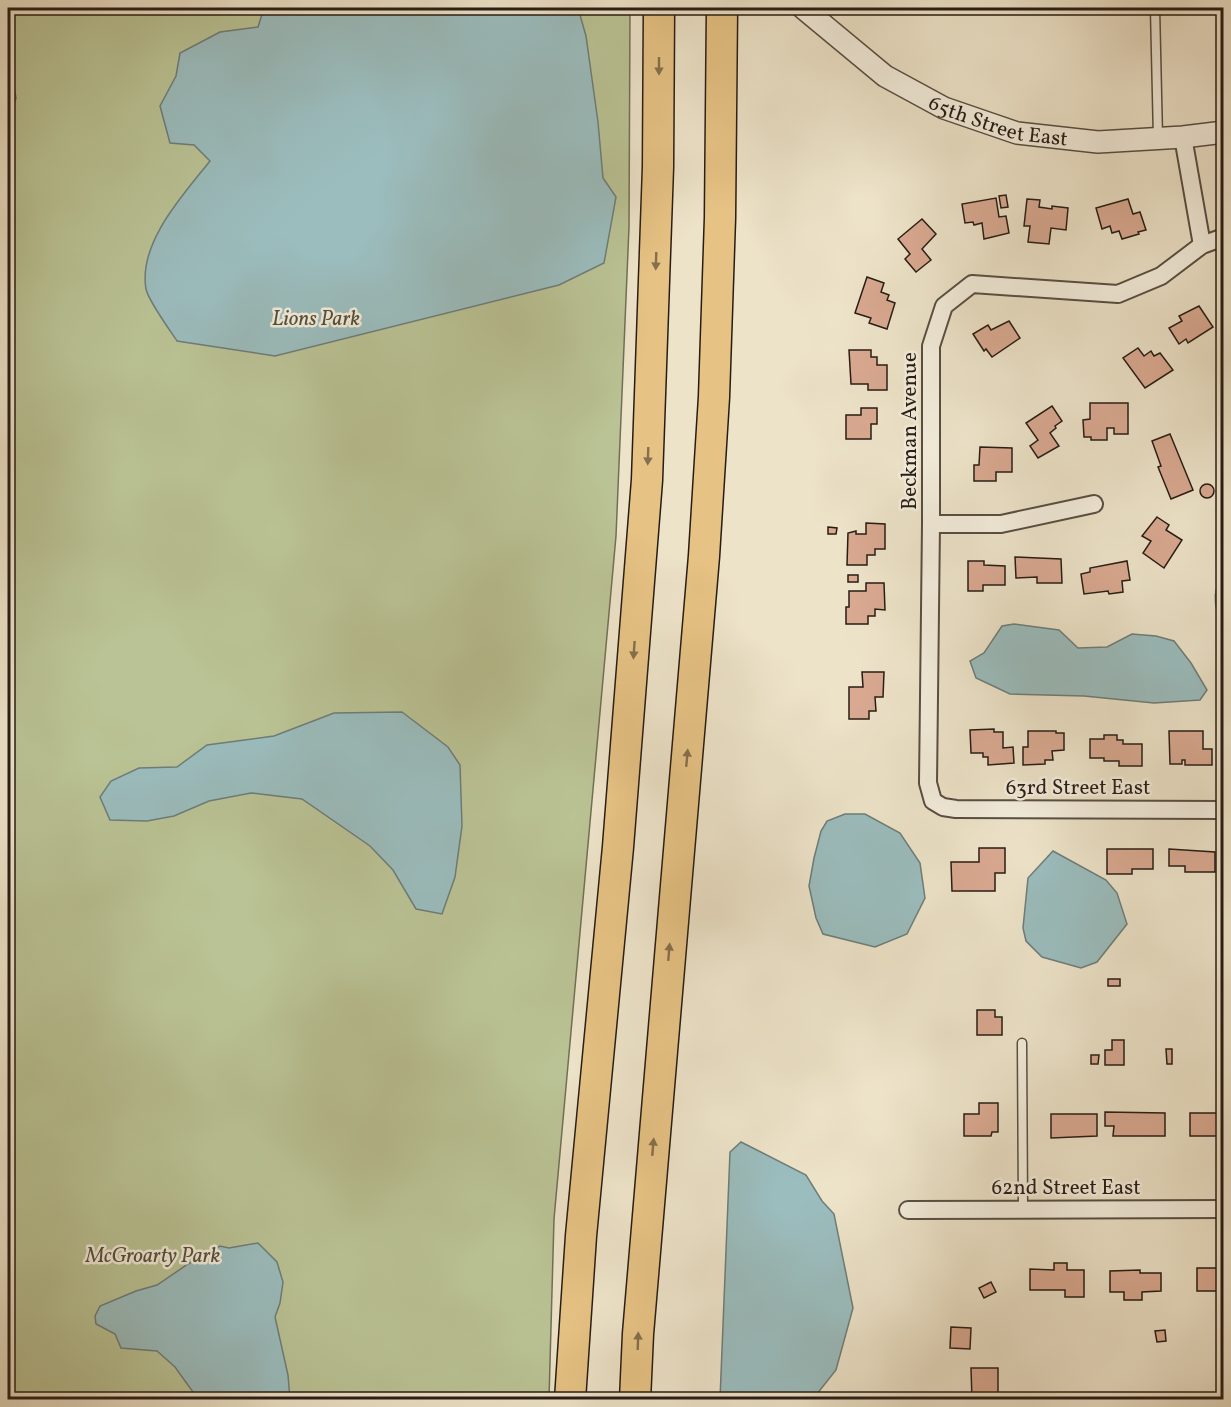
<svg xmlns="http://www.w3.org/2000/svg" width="1231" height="1407" viewBox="0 0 1231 1407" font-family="Vollkorn,serif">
<rect width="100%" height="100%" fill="#ede3c9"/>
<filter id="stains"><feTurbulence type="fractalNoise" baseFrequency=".00333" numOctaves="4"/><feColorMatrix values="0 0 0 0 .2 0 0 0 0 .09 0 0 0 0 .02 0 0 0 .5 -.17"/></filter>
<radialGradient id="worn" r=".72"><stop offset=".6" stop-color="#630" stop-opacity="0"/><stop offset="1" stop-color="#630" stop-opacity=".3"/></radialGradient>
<polygon fill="#bac395" stroke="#707055" stroke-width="1.5" points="8,8 630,8 629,227 616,536 554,1219 549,1399 8,1399 8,105 14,105 16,98 8,56"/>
<g fill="#9bbdbe" stroke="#6d7d7a" stroke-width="1.5">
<path d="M264,8H578L586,36L598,122L603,178L616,197L604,263L559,285L275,356L177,341C169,329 148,300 146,289C138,243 183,195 210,161L194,145L170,143L160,106L176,76L180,53L220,32L258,27Z"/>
<path d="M1223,578V628C1217,613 1209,592 1223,578Z"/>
<polygon points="1014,624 1059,630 1078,648 1107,647 1132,634 1156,636 1174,641 1191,663 1207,690 1200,700 1154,703 1084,696 1010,694 976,678 970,661 984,653 1002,626"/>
<polygon points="402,712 448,747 460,765 462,826 455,877 442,914 416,909 393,870 370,846 302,799 251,793 209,801 174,816 147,821 110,820 100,797 111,781 139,768 177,767 207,745 274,736 334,713"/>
<polygon points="845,814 865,814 900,833 920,863 925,898 907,934 875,947 823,934 816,918 809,886 814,858 821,831 827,821"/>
<polygon points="1053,851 1106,880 1117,893 1127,924 1097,962 1081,968 1042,957 1026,941 1023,928 1028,878"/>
<polygon points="741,1142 806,1175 822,1201 834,1214 853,1308 836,1370 813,1399 720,1399 730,1152"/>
<polygon points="258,1243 277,1262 283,1282 280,1303 275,1317 288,1375 290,1399 198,1399 175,1367 157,1351 121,1348 115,1334 96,1324 95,1316 100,1306 136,1291 157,1285 188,1264 220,1246 229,1248"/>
</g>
<g fill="#d9a991" stroke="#271c15" stroke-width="1.5">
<polygon points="1006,195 1008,207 1001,208 999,196"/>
<polygon points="996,198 999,217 1006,216 1009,233 984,239 982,223 974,225 973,222 965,223 962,204"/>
<polygon points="1027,199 1040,200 1039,207 1052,209 1052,206 1068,208 1066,230 1051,228 1049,244 1028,242 1030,226 1024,226"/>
<polygon points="1128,199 1133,214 1140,212 1146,230 1138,232 1139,234 1122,239 1119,231 1112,233 1110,226 1102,229 1096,208"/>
<polygon points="922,219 936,234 922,249 931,260 916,272 905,259 910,254 898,239"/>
<polygon points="867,277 884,283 881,292 889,295 887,300 895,303 887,329 869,323 871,318 855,313"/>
<polygon points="1199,306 1213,327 1188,343 1186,339 1179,344 1169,328 1182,321 1179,316"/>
<polygon points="1009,321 1020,338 992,357 986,349 984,351 973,334 988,325 991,330"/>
<polygon points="1138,348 1144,356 1151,351 1154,356 1160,353 1173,370 1145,388 1123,358"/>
<polygon points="849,350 871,350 871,357 877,357 877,365 887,365 887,390 868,390 868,384 851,384"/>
<polygon points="1090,403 1128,403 1128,434 1114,434 1114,428 1107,428 1107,440 1091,440 1091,437 1084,437 1083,420 1090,419"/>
<polygon points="1052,406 1062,421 1055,426 1056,428 1050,433 1059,446 1038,458 1030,446 1038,440 1026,423"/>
<polygon points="861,408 877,408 877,424 871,424 871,439 846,439 846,415 861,415"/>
<polygon points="1170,434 1193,490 1171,499 1158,467 1161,466 1152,441"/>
<polygon points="980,447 1012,448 1012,472 996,472 996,481 974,481 974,465 979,465"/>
<circle cx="1207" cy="491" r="7"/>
<polygon points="1157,517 1169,525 1166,530 1182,540 1164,568 1143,553 1151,541 1142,536"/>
<polygon points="866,523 885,524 885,549 875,549 875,555 867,555 867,565 847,565 848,533 856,531 856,534 866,534"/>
<polygon points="828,527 837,528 836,534 828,534"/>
<polygon points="1015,557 1061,559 1062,583 1037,583 1037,577 1016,578"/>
<polygon points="968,561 984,561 984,565 1005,566 1005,585 983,585 983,591 968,591"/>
<polygon points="1127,561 1130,580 1122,581 1123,592 1109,594 1108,591 1084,594 1081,574 1090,572 1090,568"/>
<rect x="848" y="575" width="10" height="7"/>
<polygon points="866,583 884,583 885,610 875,609 875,616 868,616 868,624 846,624 846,607 849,607 849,591 866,591"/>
<polygon points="862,672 884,672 883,697 875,697 876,711 869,711 869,719 849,719 849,687 863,687"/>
<polygon points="994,729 994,732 1003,732 1003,748 1013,747 1014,763 988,765 988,757 983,757 983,753 971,753 970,730"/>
<polygon points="1028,731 1056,731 1056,733 1064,733 1064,750 1052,751 1053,760 1045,760 1045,764 1023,765 1023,747 1028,747"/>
<polygon points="1169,731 1203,731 1203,749 1212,749 1212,765 1185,765 1185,760 1182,760 1182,764 1170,764"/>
<polygon points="1104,735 1117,735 1117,740 1123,740 1123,744 1142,744 1142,766 1119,766 1119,761 1104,761 1104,758 1090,758 1090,739 1104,739"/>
<polygon points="979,848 1005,848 1005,873 995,873 995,891 952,891 951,862 979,862"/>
<polygon points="1107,849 1153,849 1153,869 1132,869 1132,874 1107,874"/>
<polygon points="1169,849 1215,852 1215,872 1185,872 1185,866 1169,866"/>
<rect x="1108" y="979" width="12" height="7"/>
<polygon points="977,1010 995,1010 995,1017 1002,1017 1002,1035 977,1035"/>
<polygon points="1112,1040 1124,1040 1124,1065 1105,1065 1105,1050 1112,1050"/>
<polygon points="1166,1049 1172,1049 1172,1064 1167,1064"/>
<polygon points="1091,1055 1099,1055 1098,1064 1091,1064"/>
<polygon points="979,1103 998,1103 998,1132 992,1132 991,1136 964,1136 964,1114 979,1114"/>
<polygon points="1105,1112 1165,1113 1165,1136 1113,1136 1114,1126 1105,1126"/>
<rect x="1190" y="1113" width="34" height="23"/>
<polygon points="1051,1114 1097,1114 1097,1136 1051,1138"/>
<polygon points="1054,1263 1067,1263 1067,1270 1084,1270 1084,1297 1065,1297 1065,1290 1030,1290 1030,1269 1054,1270"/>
<rect x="1197" y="1268" width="27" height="23"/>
<polygon points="1140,1270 1140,1273 1161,1273 1161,1291 1142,1292 1142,1300 1124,1300 1124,1292 1110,1292 1110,1271"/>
<polygon points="991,1282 996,1292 984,1298 979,1288"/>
<polygon points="951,1327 971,1328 970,1349 950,1348"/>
<polygon points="1165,1330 1166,1341 1157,1342 1155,1331"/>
<polygon points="971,1368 998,1368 998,1400 972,1400"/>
</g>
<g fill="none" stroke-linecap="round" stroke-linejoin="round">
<g stroke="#584e42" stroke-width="11">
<g id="service">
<polyline points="1155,8 1158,138"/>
<polyline points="1022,1043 1023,1210"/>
</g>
</g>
<g stroke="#584e42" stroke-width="20">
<g id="minor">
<polyline points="1183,137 1202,245"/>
<polyline points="1224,237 1202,245 1161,276 1118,294 972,284 944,306 931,346 931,524 928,783 933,801 943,807 956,809 1224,810"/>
<polyline points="931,524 1001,524 1094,504"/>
<polyline points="908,1210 1224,1209"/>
</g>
</g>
<g stroke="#584e42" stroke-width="24">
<g id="tertiary">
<path id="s1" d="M803,8L885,76L944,108L1017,133L1098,142L1183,137L1224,132"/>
</g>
</g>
<g stroke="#271c15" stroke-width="33">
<g id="motorway">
<polyline points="570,1400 581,1236 618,847 647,480 658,167 659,8"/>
<polyline points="635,1400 638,1334 704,556 714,397 720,218 722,8"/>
</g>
</g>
<use href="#service" stroke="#f3eddc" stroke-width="8"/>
<use href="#minor" stroke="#f3eddc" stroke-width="16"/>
<use href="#tertiary" stroke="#f3eddc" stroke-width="21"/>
<use href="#motorway" stroke="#e6c284" stroke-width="30"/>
</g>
<defs><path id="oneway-solid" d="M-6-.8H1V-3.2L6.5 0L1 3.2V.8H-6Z" transform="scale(1.5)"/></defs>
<g fill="#866f4c">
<use href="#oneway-solid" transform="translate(659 66) rotate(90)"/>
<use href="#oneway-solid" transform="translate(656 261) rotate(92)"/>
<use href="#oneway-solid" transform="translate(648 456) rotate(92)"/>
<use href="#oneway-solid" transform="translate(634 650) rotate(94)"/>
<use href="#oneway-solid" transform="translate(687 758) rotate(-85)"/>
<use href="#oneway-solid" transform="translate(669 952) rotate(-85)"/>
<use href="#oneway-solid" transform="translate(653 1147) rotate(-85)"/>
<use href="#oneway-solid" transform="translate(638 1341) rotate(-88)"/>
</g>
<g text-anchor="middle" stroke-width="5" stroke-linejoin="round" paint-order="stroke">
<g font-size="21" fill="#271c15" stroke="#f3eddc">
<text dy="7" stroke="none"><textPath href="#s1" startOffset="230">65th Street East</textPath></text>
<text transform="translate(909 431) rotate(-90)" y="7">Beckman Avenue</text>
<text x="1078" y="794">63rd Street East</text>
<text x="1066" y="1194">62nd Street East</text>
</g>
<g font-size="21" font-style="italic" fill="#534e3b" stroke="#f3eddc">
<text x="316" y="325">Lions Park</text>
<text x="153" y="1262">McGroarty Park</text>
</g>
</g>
<rect width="1231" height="1407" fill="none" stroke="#ede3c9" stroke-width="30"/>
<rect x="9" y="9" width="1213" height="1389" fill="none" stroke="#271c15" stroke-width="3"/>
<rect x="15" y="15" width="1201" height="1377" fill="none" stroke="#271c15" stroke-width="1.5"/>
<rect width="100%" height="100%" filter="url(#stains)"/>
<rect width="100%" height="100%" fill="url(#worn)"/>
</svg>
